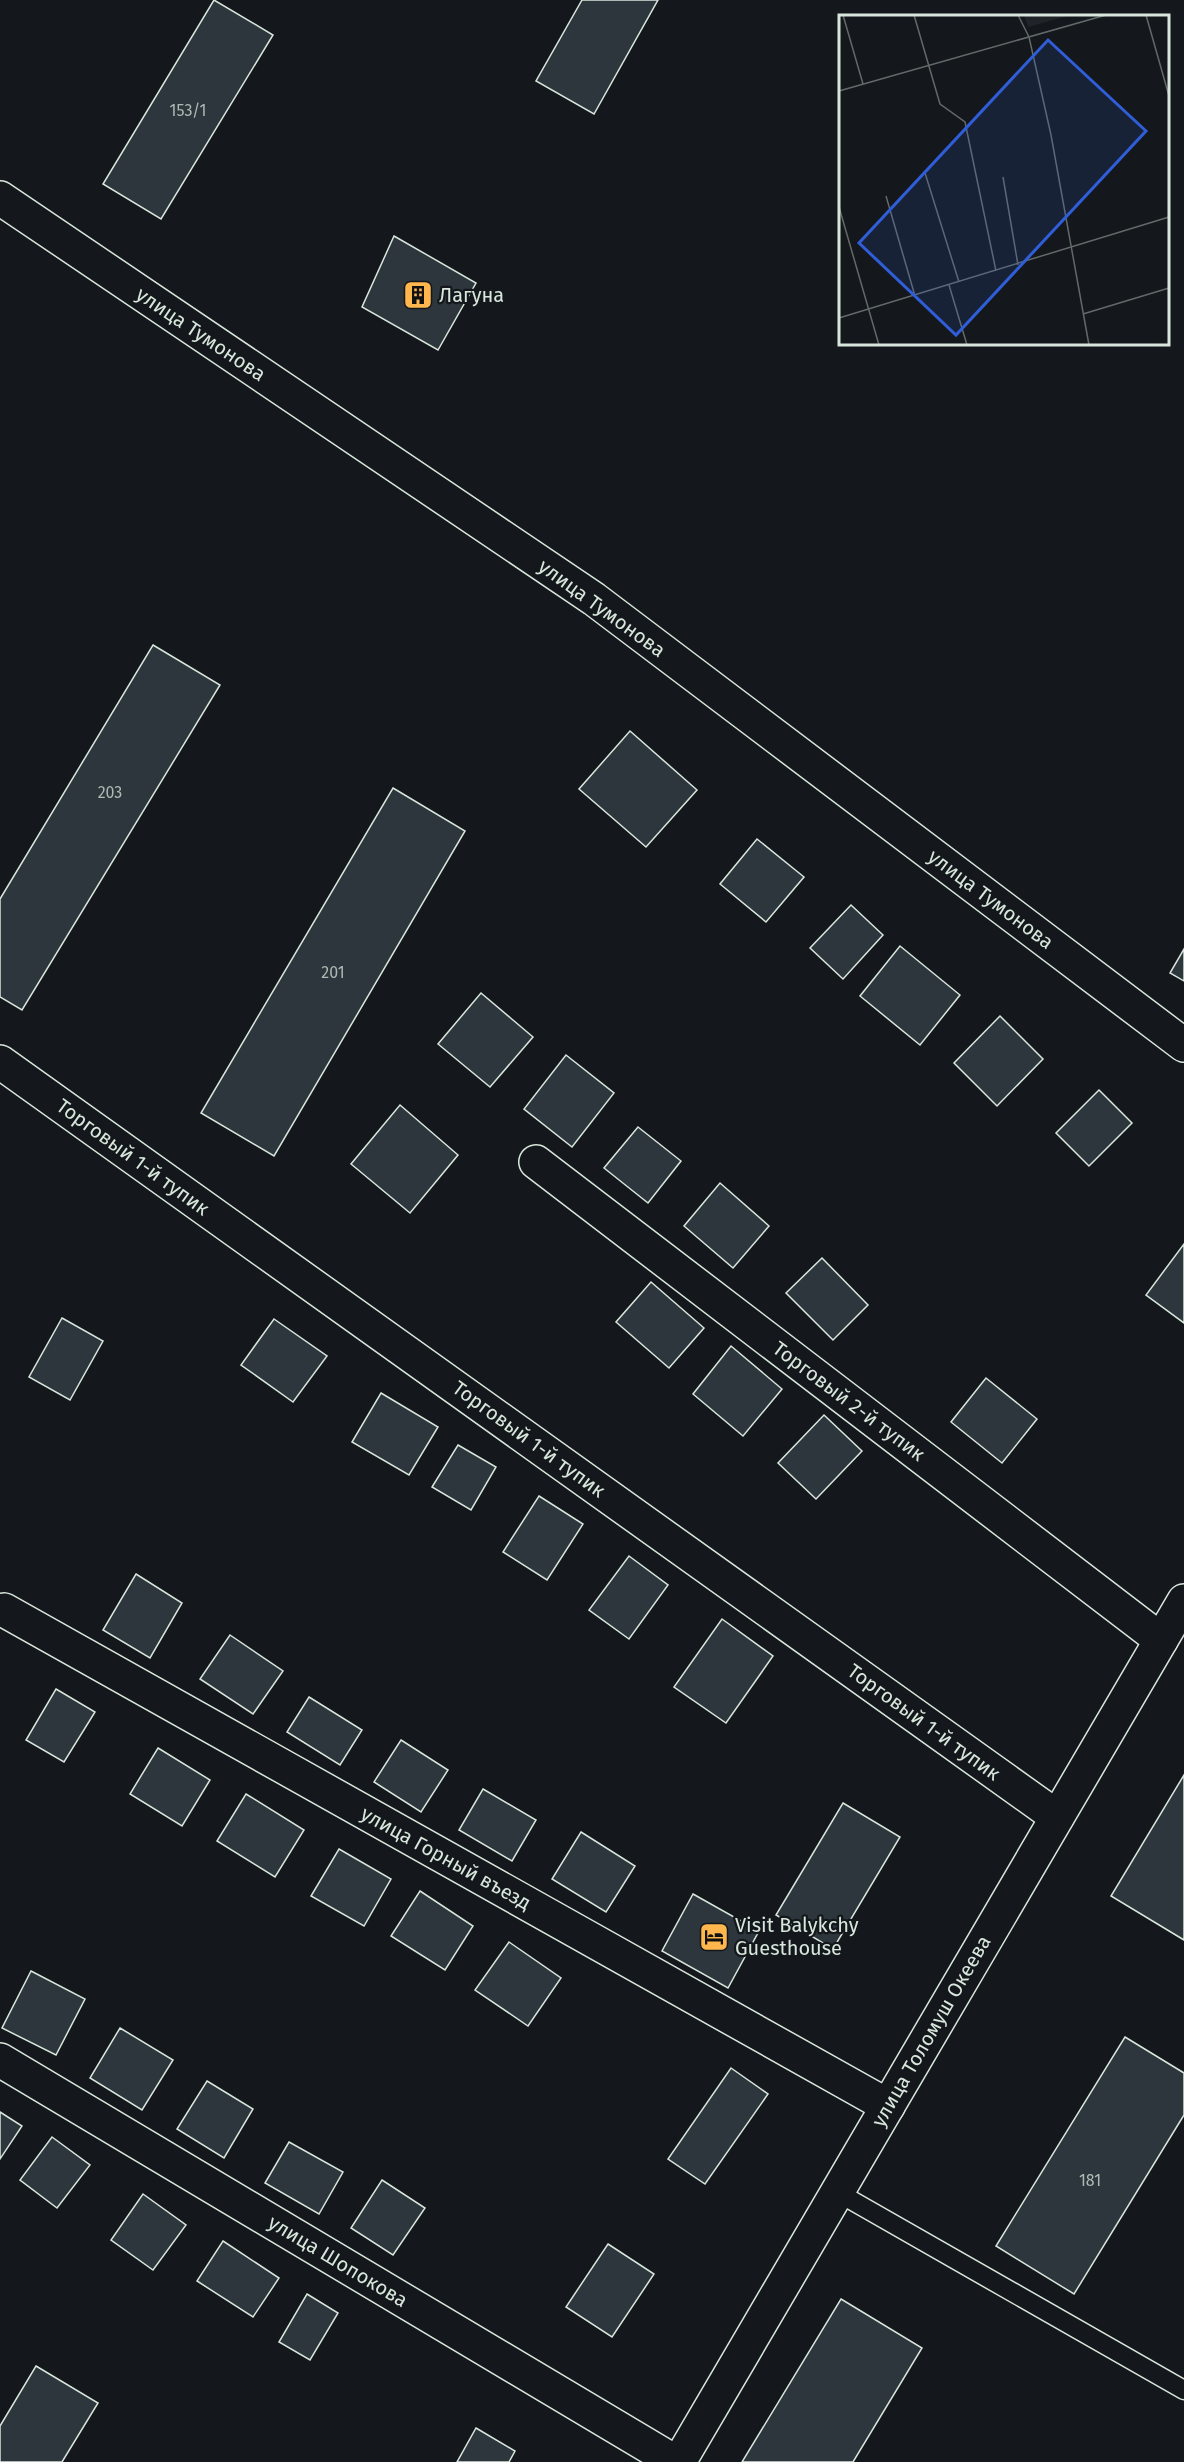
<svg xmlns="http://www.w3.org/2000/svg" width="1184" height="2462" viewBox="0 0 1184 2462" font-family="'Fira Sans',sans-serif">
<rect width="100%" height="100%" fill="#14181c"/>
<g fill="#2c363c" stroke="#d8e6dc" stroke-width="1.5">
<polygon points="214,0 273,35 161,219 103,184"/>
<polygon points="582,0 658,0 594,114 536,81"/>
<polygon points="394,236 476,283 438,350 362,307"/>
<polygon points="153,645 220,685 22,1010 0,997 0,899"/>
<polygon points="630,731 697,790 646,847 579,789"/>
<polygon points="393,788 465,831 274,1156 201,1113"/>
<polygon points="757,839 804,877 766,922 720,884"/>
<polygon points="851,905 883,935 843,979 810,948"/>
<polygon points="900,946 960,995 920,1045 860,996"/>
<polygon points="1184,949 1184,981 1170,973"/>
<polygon points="481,993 533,1037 490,1087 438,1044"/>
<polygon points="1000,1016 1043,1059 997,1106 954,1063"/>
<polygon points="566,1055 614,1093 572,1147 524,1109"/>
<polygon points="1099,1090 1132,1123 1089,1166 1056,1133"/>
<polygon points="400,1105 458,1155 410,1213 351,1164"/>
<polygon points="638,1127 681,1161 648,1203 604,1168"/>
<polygon points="720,1183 769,1226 733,1268 684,1226"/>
<polygon points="1184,1244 1184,1323 1146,1295"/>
<polygon points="822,1258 868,1305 833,1340 786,1293"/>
<polygon points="651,1282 704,1328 669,1368 616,1322"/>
<polygon points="62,1318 103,1341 70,1400 29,1377"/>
<polygon points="274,1319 327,1356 293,1402 241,1365"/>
<polygon points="731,1346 782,1389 743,1436 693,1394"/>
<polygon points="986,1378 1037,1419 1002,1463 951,1422"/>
<polygon points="381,1393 438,1427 409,1475 352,1442"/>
<polygon points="824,1415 862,1451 816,1499 778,1463"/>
<polygon points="458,1445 496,1467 471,1510 432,1487"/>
<polygon points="539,1496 583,1524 547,1580 503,1552"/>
<polygon points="629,1556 668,1585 629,1639 589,1610"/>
<polygon points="136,1574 182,1603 150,1658 103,1630"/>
<polygon points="722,1619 773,1656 726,1723 674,1687"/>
<polygon points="230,1635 283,1671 253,1714 200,1679"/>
<polygon points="56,1689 95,1712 64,1762 26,1740"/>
<polygon points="309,1697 362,1730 340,1765 287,1732"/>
<polygon points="401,1740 448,1770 421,1812 374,1782"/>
<polygon points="158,1748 210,1780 182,1826 130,1794"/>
<polygon points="1184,1775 1184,1940 1111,1896"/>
<polygon points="483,1789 536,1820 512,1861 459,1830"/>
<polygon points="246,1794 304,1830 275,1877 217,1841"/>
<polygon points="843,1803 900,1837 833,1949 776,1915"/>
<polygon points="581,1832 635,1866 606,1912 552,1879"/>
<polygon points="339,1849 391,1879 364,1926 311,1896"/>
<polygon points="420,1891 473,1926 445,1970 391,1936"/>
<polygon points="693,1894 759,1931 728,1988 662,1951"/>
<polygon points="509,1942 561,1978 528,2026 475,1990"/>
<polygon points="31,1971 85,1999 56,2055 2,2028"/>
<polygon points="120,2028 173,2060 142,2110 90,2078"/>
<polygon points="1125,2037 1184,2073 1184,2115 1074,2294 996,2246"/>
<polygon points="731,2068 768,2094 705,2184 668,2159"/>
<polygon points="207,2081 253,2109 224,2158 177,2129"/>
<polygon points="0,2112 22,2126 0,2159"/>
<polygon points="52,2137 90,2165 57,2208 20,2180"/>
<polygon points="289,2142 343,2172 319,2214 265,2183"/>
<polygon points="382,2180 425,2208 393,2255 351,2228"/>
<polygon points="143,2194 186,2225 153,2270 111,2240"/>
<polygon points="223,2241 279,2278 253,2317 197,2281"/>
<polygon points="608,2244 654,2274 612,2337 566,2307"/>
<polygon points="307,2294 338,2313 310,2360 279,2342"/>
<polygon points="841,2299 922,2348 853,2462 742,2462"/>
<polygon points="36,2366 98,2403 62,2462 0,2462 0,2426"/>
<polygon points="476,2428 515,2451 509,2462 457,2462"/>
</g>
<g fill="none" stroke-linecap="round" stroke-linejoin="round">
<g stroke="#d8e6dc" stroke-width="21">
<polyline id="service" points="837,2192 1184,2390"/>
</g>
<g stroke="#d8e6dc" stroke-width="36">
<g id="minor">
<polyline points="0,198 594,599 1184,1045"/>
<polyline points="0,1062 1057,1817"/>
<polyline points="536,1162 1161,1640"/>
<polyline points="4,1610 888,2106"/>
<polyline points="0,2060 675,2462"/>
</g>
</g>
<g stroke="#d8e6dc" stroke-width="36">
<polyline id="tertiary" points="679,2462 1184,1601"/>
</g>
<use href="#service" stroke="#14181c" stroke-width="18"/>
<use href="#minor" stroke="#14181c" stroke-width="33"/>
<use href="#tertiary" stroke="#14181c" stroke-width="33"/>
</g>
<defs>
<g id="building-square" transform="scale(1.5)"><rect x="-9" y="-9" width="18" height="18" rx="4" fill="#ffb74d" stroke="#14181c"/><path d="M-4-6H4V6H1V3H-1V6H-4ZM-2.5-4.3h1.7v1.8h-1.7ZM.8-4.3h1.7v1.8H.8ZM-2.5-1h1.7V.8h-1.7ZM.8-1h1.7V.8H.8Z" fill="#111"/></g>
<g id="hotel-square" transform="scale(1.5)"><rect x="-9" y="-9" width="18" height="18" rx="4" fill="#ffb74d" stroke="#14181c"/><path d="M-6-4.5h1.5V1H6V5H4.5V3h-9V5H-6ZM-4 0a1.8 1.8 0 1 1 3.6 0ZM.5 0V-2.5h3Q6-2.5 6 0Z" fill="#111"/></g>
</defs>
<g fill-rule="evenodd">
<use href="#building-square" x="418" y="295"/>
<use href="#hotel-square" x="714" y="1937"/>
</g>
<g text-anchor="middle" stroke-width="4.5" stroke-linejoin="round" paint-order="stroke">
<g font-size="16" fill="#adbab4">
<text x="188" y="116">153/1</text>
<text x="110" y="798">203</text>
<text x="333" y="978">201</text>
<text x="1090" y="2186">181</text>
</g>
<g font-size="20" fill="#d8e6dc" stroke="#14181c" text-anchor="start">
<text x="439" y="302">Лагуна</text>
<text x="735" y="1932">Visit Balykchy<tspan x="735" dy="23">Guesthouse</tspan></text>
</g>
<g font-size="20" fill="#d8e6dc" stroke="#14181c">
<text transform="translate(201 334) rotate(34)" y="7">улица Тумонова</text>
<text transform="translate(602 608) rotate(36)" y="7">улица Тумонова</text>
<text transform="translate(991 899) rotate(37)" y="7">улица Тумонова</text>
<text transform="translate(133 1157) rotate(36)" y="7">Торговый 1-й тупик</text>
<text transform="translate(849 1401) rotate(37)" y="7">Торговый 2-й тупик</text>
<text transform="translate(529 1439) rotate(36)" y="7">Торговый 1-й тупик</text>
<text transform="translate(924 1722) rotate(36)" y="7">Торговый 1-й тупик</text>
<text transform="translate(446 1858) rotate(29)" y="7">улица Горный въезд</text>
<text transform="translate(931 2031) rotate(-60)" y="7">улица Толомуш Океева</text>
<text transform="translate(338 2261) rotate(31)" y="7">улица Шопокова</text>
</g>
</g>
<g transform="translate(839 15)">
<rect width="330" height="330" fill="#14181c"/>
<path d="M185,0H232L189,12Z" fill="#202428"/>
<path fill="none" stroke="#626a69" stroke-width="1.5" d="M4,0L24,69M75,0L101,89L126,107L157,256M179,0L190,22L212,120L250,330M307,0L330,81M0,76L267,0M86,158L120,267M164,162L179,250M47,181L76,281M0,192L40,330M110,270L128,330M244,299L330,273M0,303L330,202"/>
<path fill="#305dd8" fill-opacity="0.15" stroke="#305dd8" stroke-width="3" d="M209,25L307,116L117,320L20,228Z"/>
<rect width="330" height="330" fill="none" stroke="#d8e6dc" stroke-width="3"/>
</g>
</svg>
